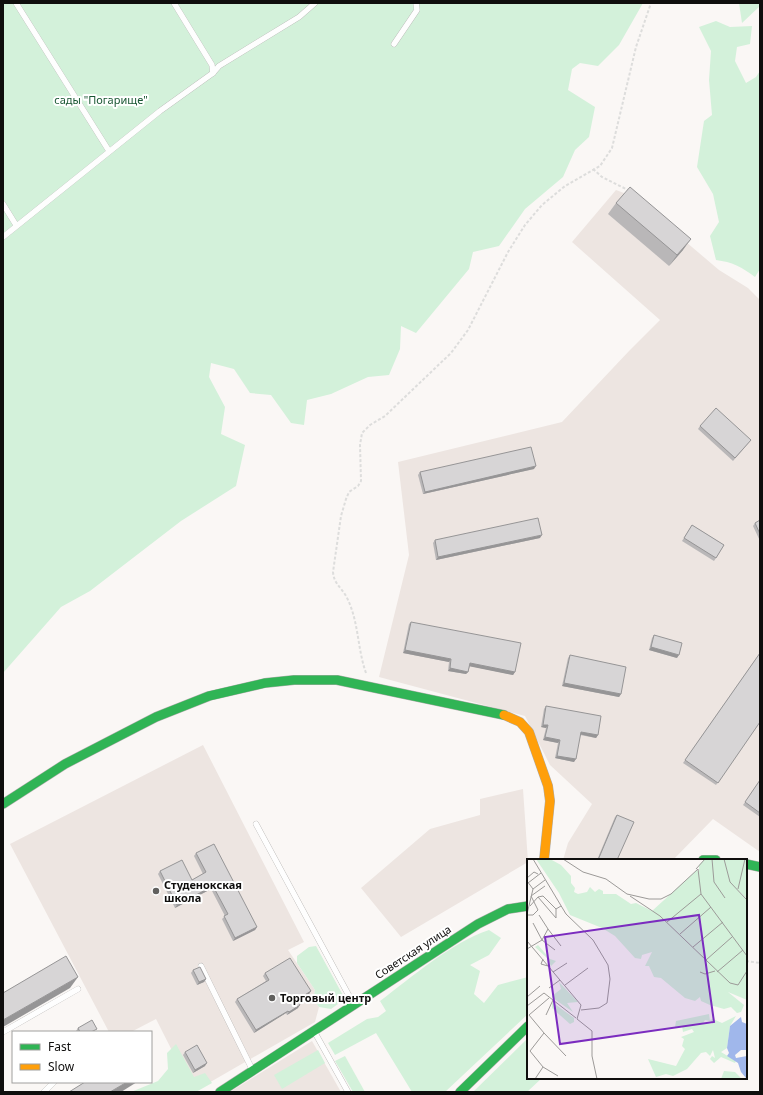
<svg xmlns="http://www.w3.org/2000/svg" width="763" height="1095" viewBox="0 0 763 1095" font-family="'Noto Sans',sans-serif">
<rect width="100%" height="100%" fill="#faf7f5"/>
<g fill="#ede5e1">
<polygon points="616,190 632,196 719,270 748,288 760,300 760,852 713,819 673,860 563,860 568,843 592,804 550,765 525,716 379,677 409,555 398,462 562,422 629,351 660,320 572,242"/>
<polygon points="203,745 304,942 288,950 315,990 313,999 319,1007 315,1022 193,1092 156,1019 131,1032 109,1032 10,844"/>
<polygon points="523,789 528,862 401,937 361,888 430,829 480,815 480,799"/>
<polygon points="312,1041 341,1092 230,1092"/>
</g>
<g fill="#d3f1da">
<polygon points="3,3 643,3 619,45 598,66 580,63 572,69 568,90 595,107 589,137 575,150 563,177 525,209 499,246 473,252 469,269 416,333 401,326 400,349 389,375 368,377 331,394 307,400 304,425 291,423 271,395 250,393 234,369 211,363 209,377 225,407 221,434 245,445 236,486 181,521 90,591 61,607 3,673"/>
<polygon points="739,3 760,3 760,6 742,23"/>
<path d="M716,21L730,27L752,26L750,44L737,47L735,61L746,83L756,77L760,71V269L755,277C742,267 732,262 716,260L710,236L719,222L713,194L697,167L704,121L712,115L709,80L711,51L699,27Z"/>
<path d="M489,930L501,938L489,955L470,965L480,971L474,994L484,1003L498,985L528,977V1014L445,1092H412L376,1033L335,1055L328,1043L367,1019L378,1017L386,1011L380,1001C412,977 452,942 489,930Z"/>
<polygon points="316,946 345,999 331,1009 319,1007 313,999 315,990 297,963 297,956 309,947"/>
<polygon points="528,1038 528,1078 542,1078 527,1092 473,1092"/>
<polygon points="176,1044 194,1077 205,1073 212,1083 196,1092 131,1092 158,1081 168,1069 167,1053"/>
<polygon points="318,1050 325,1063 282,1089 274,1075"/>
<polygon points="345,1056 365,1092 353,1092 335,1061"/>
</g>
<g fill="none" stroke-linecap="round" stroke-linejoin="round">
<g stroke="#aeacaa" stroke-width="6">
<g id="lane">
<polyline points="16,3 109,151"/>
<polyline points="174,3 212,65 213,73"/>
<polyline points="394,44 417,10 416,3"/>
<polyline points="3,204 16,225"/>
<polyline points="3,237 160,111 213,73 219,66 299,17 315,3"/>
<polyline points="256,824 354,1005"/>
<polyline points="201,966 252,1069"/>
<polyline points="314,1031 348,1092"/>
<polyline points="3,1032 78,989"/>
<polyline points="44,1092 54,1082"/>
</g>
</g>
<g stroke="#aeacaa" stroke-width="10">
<g id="fast">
<polyline points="3,804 65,764 156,717 209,696 265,683 294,680 337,680 504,715"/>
<polyline points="703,860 716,860"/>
<polyline points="746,864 760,867"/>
<polyline points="220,1092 478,924 508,909 528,906"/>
<polyline points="460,1092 528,1026"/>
</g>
</g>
<g stroke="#aeacaa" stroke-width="10">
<polyline id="slow" points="504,715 520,722 529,732 548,786 550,801 544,860"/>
</g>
<g stroke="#dddddc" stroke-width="2" stroke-dasharray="3 2" stroke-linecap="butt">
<polyline points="593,169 602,177 628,190"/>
<path d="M366,673C357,648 359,620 346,596C341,587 334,584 333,572L341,516L346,499L349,492L358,486L361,481L360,445L362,433L370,425L385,416L451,353L468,330L508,252L525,225L542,205L565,186L600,166L612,148L636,47L651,3"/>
<polyline points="746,961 760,963"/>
</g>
<use href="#lane" stroke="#fefefe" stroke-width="5.5"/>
<use href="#fast" stroke="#30b455" stroke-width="9"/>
<use href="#slow" stroke="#ff9f0a" stroke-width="9"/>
</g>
<g fill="#b9b7b8">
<polygon points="616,203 683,250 669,266 608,214"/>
<polygon points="700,426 751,440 733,461 698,429"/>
<polygon points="534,469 423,494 418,475 420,472"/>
<polygon points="760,520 760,541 753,526 755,523"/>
<polygon points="692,525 724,545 714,561 682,541"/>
<polygon points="540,538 436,560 433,543 435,540"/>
<polygon points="411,622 515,672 513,675 470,666 468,672 466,674 448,671 449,662 403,653 409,624"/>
<polygon points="654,635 677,658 649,650 652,638"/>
<polygon points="760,653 760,722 716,785 683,763"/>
<polygon points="570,655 621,694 619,697 562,686 568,658"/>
<polygon points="546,706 598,735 596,738 580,735 574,762 555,758 558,743 543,740 546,728 541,727 544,709"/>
<polygon points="760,780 760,817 743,805"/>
<polygon points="617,815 617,860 597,860 615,817"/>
<polygon points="196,853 257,927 255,930 233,941 222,919 225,916 211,889 175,908 158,874 160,871 192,880 203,874 194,856"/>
<polygon points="193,970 206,979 204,982 197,985 191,973"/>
<polygon points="265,973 311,991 309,994 298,1001 298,1008 287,1015 286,1013 254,1033 235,1002 237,999 266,981 263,976"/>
<polygon points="78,1028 95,1032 77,1032 76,1031"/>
<polygon points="185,1052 205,1066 193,1073 183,1055"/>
</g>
<g fill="#969596">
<polygon points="691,239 683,250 669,266 677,255"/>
<polygon points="536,466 534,469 423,494 425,492"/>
<polygon points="542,535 540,538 436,560 438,557"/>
<polygon points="651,647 679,655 677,658 649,650"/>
<polygon points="405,650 451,659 449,662 403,653"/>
<polygon points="470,663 515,672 513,675 468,666"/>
<polygon points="450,668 468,672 466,674 448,671"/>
<polygon points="564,683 621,694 619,697 562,686"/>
<polygon points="543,725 548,725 546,728 541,727"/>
<polygon points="581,732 598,735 596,738 579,734"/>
<polygon points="545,737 560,740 558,743 543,740"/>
<polygon points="557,756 576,759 574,762 555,758"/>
<polygon points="213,886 211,889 175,908 177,905"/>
<polygon points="257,927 255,930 233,941 235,938"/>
<polygon points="78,977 70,988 3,1027 3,1020"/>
<polygon points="206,979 204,982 197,985 199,982"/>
<polygon points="311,991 309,994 295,1002 297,1000"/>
<polygon points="300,1005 298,1008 287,1015 289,1012"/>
<polygon points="288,1011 286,1013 254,1033 256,1030"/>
<polygon points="207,1063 205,1066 193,1073 195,1070"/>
<polygon points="127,1082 137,1082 121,1092 110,1092"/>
</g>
<g fill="#d7d5d6" stroke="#969596">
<polygon points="630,187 691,239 677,255 616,203"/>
<polygon points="716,408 751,440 735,458 700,426"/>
<polygon points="531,447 536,466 425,492 420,472"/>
<polygon points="538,518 542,535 438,557 435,540"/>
<polygon points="760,520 760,534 755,523"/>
<polygon points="692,525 724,545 716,558 684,538"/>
<polygon points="411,622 521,643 515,672 470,663 468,672 450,668 451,659 405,650"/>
<polygon points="654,635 682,643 679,655 651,647"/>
<polygon points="760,653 760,722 718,783 685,760"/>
<polygon points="570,655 626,667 621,694 564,683"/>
<polygon points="546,706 601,716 598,735 581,732 576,759 557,756 560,740 545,737 548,725 543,725"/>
<polygon points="760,780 760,813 745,802"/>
<polygon points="617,815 634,822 617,860 598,860"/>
<polygon points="214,844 257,927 235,938 224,916 228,914 213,886 177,905 160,871 182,860 192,880 206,872 196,853"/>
<polygon points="66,956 78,977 3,1020 3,993"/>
<polygon points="290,958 311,991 297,1000 300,1005 289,1012 288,1011 256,1030 237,999 269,980 265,973"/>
<polygon points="200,967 206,979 199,982 193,970"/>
<polygon points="92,1020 97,1029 91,1032 80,1032 78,1028"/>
<polygon points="197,1045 207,1063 195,1070 185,1052"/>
<polygon points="85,1082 127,1082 110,1092 69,1092"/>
</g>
<g fill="#61605e" stroke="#fff" stroke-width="1.5">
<circle cx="156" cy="891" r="4"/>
<circle cx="272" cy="998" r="4"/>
</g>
<g text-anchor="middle" stroke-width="4" stroke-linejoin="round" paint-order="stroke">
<g font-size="11" fill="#185632" stroke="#fff">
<text x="101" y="104">сады "Погарище"</text>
</g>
<g font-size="11" font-weight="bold" fill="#0f0e0d" stroke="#fff" text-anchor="start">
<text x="164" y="889">Студенокская<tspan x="164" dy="13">школа</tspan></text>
<text x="280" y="1002">Торговый центр</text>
</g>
<g font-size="11" fill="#0f0e0d" stroke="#fff">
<text transform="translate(413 952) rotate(-33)" y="4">Советская улица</text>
</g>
</g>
<g transform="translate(527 859)">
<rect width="220" height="220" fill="#faf7f5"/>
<path d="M9,0H23L34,6L44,17V24L48,29L47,33L51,35L60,33L63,28L68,33L72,30L76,32V35H89L104,45L109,44L125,52L170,11L172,12V6L177,1L220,0V40L207,27L220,41V141L201,133L217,146L214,153L210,154L204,148L197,150L183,146L174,142L173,138L168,142L158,139L134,119L127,118L122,107H118L125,93L115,96L114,100L108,99L88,77L75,69L43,56L32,34ZM11,86L23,100L29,102L24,107L20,99L8,88ZM32,123L51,143L40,144L46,153L26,139L25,137L34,130ZM25,143L47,159V163L43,165L25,149ZM182,155L183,162L178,161L176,164L185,165L183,161L186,160L195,164L209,157L203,167L200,189L194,193L209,202L208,204L194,198L187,204L183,200L185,197L188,199L186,191L183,197L179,193L174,194L160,210L146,217L139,215L129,218L121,200L149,207L158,190L155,187L157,180L154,178L167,173L165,170L156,173L155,167L148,168L149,162ZM197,212L208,213L215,220H194Z" fill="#d3f1da"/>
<path d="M214,158L215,163L220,165V191H214L208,196L209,199L220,197L219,219L214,213L211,204L200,197L202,194L200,189L203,167Z" fill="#a0b7eb"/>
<path fill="none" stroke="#9c9a98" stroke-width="1" d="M6,0L39,55L66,81L81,106L83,120L80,144L72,149L54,151M36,0L56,13L79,20L100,35L122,40H134L144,35L171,10L174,35L220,97M185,0L187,23L198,39M197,0L203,23L220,41M169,10L178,0M0,19L7,13L11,15M0,22L6,30L0,55M1,24L14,14M6,30L18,21M211,30L218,0M103,37L133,57L203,124L211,126L220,112M11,38L16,37L29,50M3,47L11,38L29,59V50L34,47M0,56H6L11,51L4,37L18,27M140,63L174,35M6,64L15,81L28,91M21,70L34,87M153,75L184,48M0,82L54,146L50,160L65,172V197L70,220M166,88L196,63M0,90L15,81L21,70L12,56M16,100L14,105L21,107M179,101L205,78M26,113L40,104M173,113L178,115L188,112M190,113L216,91M38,126L61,109M22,129L33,121M0,138L13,127M0,147L17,134L49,159M19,156L26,141M17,174L39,197M16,208L31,217M8,220L16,208L3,192L17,174L2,156L22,139"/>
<path fill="#7b2cbf" fill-opacity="0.15" stroke="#7b2cbf" stroke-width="2" d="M172,56L187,163L33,185L18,78Z"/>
<rect width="220" height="220" fill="none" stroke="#0f0e0d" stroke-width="2"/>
</g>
<rect width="763" height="1095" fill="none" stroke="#0f0e0d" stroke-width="8"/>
<rect x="12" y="1031" width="140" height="52" fill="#ffffff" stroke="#9f9f9e"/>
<rect x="20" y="1044" width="20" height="6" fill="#30b455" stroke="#9f9f9e"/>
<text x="48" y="1051" font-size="12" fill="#0f0e0d">Fast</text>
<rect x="20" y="1064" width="20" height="6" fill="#ff9f0a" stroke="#9f9f9e"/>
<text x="48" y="1071" font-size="12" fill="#0f0e0d">Slow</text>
</svg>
